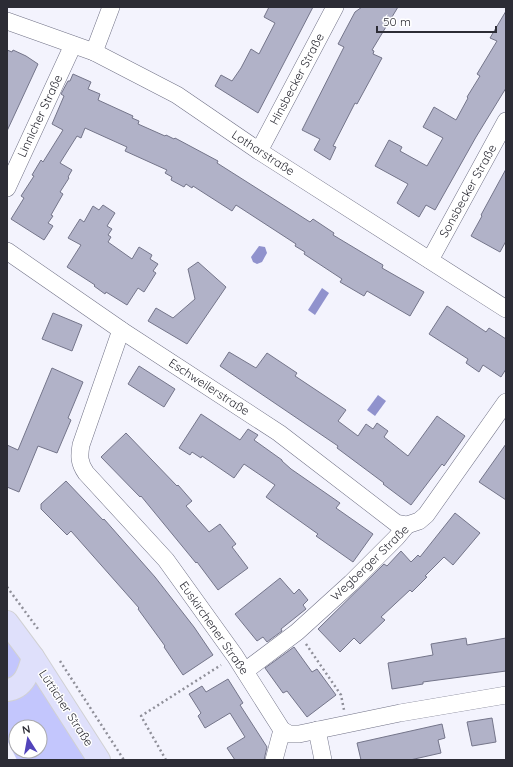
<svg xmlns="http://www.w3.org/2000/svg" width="513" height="767" viewBox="0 0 513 767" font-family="Quicksand,sans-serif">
<rect width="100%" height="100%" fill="#f3f3fd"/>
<g fill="#c3c6fd" fill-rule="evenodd">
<polygon points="7,637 25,664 20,672 7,680"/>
<path d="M34,677L88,760H17L7,740V695ZM16,727H40V751H16Z"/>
</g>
<g fill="#9092cd">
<polygon points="259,246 265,247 267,253 262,262 257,264 253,262 251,257"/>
<polygon points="322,288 329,293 315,315 308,310"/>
<polygon points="378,395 386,401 375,416 367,410"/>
</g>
<g fill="#b1b2c8" stroke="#74758a">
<polygon points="269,7 313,7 258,113 215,86 221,75 232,81 241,68 251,49 259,54 275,23 264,17"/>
<polygon points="362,7 398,7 372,50 374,51 373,54 382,58 357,104 355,103 333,146 336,147 330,160 314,150 320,139 302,130 344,47 338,44 355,12"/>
<polygon points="506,11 506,88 476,137 435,210 426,205 419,217 397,203 408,184 375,166 389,140 402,147 400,151 427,166 443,138 423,127 434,107 456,120 468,98 467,97 480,76 477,74 497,41 490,38"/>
<polygon points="7,50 12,52 13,50 26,56 38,64 7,131"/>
<polygon points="73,74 91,82 88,89 100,94 98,100 133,116 132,118 139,121 138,124 165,136 166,135 174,139 175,138 218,161 217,163 310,222 313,219 334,233 333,235 383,265 382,268 424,292 410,316 367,291 364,296 340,282 342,279 304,254 305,252 295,246 296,244 236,205 232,211 193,186 192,188 186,184 184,187 171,180 172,177 165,173 167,170 125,151 127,147 85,128 81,138 77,136 60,163 72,170 68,177 69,178 60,192 63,194 51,215 53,216 48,223 53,226 44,240 11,219 24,198 21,196 34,176 32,175 41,160 43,162 63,130 52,124 64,96 61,94 68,81 70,81"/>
<polygon points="506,169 506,241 500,252 471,236 482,216 481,215"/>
<polygon points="103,205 115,213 107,226 112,229 108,235 111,237 108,242 132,259 139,247 152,255 150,259 158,264 153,271 156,273 144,292 138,288 127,305 106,292 105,294 94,286 95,285 67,267 81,245 68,238 80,219 84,222 93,206 99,210"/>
<polygon points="198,262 226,287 187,344 148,321 156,308 173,318 195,299 188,269"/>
<polygon points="447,306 486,332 489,328 506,339 506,369 501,377 483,365 479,372 466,363 468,359 429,334"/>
<polygon points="53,313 82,325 72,351 42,339"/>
<polygon points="229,352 256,368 267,353 297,373 295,376 346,410 338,421 358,436 366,424 373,429 377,423 388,431 384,437 408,456 437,416 465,436 444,466 442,464 411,505 383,484 384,483 337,448 338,446 220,366"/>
<polygon points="139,366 175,389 164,407 128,384"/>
<polygon points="52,368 83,382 68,418 71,420 57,453 38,446 19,492 7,487 7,445 18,450"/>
<polygon points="201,414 240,440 248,429 258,435 254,440 282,460 282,461 291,469 340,503 336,508 373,534 353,562 316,536 318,534 266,497 275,485 244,464 234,478 202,456 201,458 192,452 190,455 179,448"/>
<polygon points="126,433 177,486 178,485 192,501 186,506 209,532 220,524 236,544 232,547 248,568 218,590 197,562 196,563 141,496 140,497 101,457"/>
<polygon points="506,444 506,500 479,482"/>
<polygon points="66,481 103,520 104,519 155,577 194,627 213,655 183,675 164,647 165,646 138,609 139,608 71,531 67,535 41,509 41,504"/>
<polygon points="455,513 480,533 453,565 444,557 425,576 427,577 412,592 410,590 381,617 385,620 360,644 354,638 340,652 318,629 384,564 387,566 401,551 411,562 418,555 420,557"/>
<polygon points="280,578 294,594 299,589 308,600 303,605 306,609 281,629 282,631 267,642 263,637 257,641 235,614"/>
<polygon points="466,638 467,645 506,638 506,671 423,682 423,684 392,689 388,663 433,655 431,644"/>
<polygon points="294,647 312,672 317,669 336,695 307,717 287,691 283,693 265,668"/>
<polygon points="228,679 243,703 240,705 267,747 264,760 235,760 227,748 245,737 230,713 205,728 198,716 201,713 189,694 202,686 206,692"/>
<polygon points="492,718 496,742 472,746 467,722"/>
<polygon points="442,724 445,738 438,740 441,753 410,760 361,760 357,743"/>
</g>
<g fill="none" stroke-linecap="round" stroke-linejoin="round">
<g stroke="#717287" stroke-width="18">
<g id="minor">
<polyline points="7,21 94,52 177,95 259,151 506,309"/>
<polyline points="94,52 111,7"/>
<polyline points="259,151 335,7"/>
<polyline points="7,188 73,45"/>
<polyline points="7,251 121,330 279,433 396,523 407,525"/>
<polyline points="430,260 506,121"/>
<path d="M121,330L81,445C79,456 79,463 86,473L166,560L235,656L282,730L289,734H299L400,713L506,695"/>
<polyline points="245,671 297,632 351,583 396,538 407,525 419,521 426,515 506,402"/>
<polyline points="317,730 323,760"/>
<polyline points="274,760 282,730"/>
</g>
</g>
<g stroke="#d1d1d3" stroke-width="24">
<g id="major">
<polyline points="7,622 33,657 99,760"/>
<path d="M7,690C25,688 29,671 33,657"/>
</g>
</g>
<g stroke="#8f8f99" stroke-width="2.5" stroke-dasharray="2 3" stroke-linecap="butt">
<polyline points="7,587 38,629"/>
<polyline points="306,644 341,695 344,710"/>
<polyline points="60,661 124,760"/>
<polyline points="166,760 141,716 221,665"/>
</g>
<use href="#minor" stroke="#fff" stroke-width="17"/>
<use href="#major" stroke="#dfe0fb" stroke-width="22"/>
</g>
<g text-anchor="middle" stroke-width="3" stroke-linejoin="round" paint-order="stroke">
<g font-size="12" fill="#2c2c35" stroke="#fff">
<text transform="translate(297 79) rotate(-62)" y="4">Hinsbecker Straße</text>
<text transform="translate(40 116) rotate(-65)" y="4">Linnicher Straße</text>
<text transform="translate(263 153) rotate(33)" y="4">Lotharstraße</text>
<text transform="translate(468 191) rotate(-61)" y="4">Sonsbecker Straße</text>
<text transform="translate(209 387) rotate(33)" y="4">Eschweilerstraße</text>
<text transform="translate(370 563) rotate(-44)" y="4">Wegberger Straße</text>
<text transform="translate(214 628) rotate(55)" y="4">Euskirchener Straße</text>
<text transform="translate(66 708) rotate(57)" y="4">Lütticher Straße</text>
</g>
</g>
<rect width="513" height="767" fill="none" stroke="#2c2c35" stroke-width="16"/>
<g transform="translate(28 739) rotate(349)"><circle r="19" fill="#ffffff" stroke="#ababae"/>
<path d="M0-3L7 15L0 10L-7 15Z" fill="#5244bb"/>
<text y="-6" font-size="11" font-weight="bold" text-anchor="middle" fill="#2c2c35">N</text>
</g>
<path d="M377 26v6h119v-6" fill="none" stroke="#2c2c35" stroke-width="2"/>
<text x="383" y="26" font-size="12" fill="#2c2c35" stroke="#ffffff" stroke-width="3" paint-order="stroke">50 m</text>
</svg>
